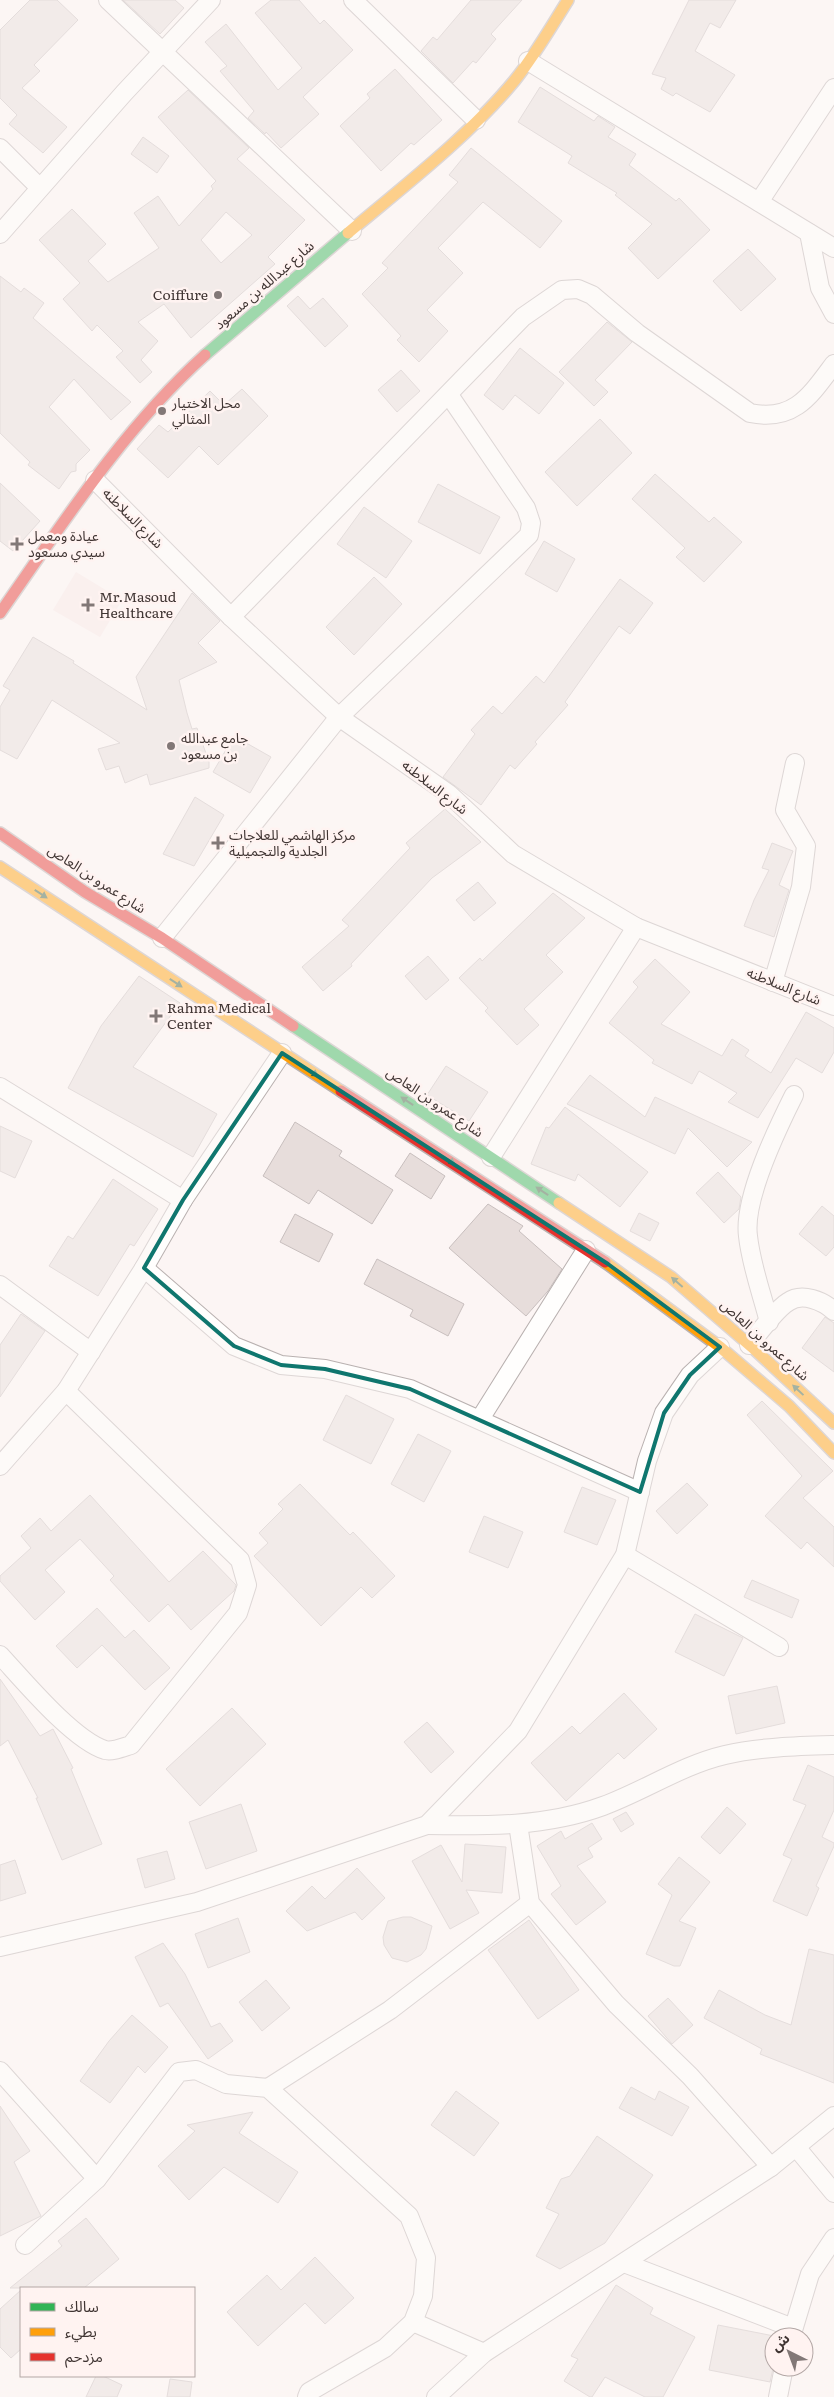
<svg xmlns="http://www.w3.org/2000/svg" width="834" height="2397" viewBox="0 0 834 2397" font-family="Literata,'Noto Sans Arabic',serif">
<rect width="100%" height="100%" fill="#fcf5f4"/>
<polygon fill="#f8e8e6" points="76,572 122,600 100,637 53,610"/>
<g fill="#e7dddb" stroke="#c8bfbe" fill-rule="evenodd">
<polygon points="30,0 57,0 78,20 34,65 40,71 22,88 67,127 43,153 9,124 17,115 0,98 0,30"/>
<polygon points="123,0 175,0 184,8 160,34"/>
<polygon points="271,0 299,0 320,24 324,20 353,50 303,97 319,114 281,148 266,132 265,134 248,118 254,111 220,71 227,66 205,42 226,24 278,90 302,68 255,13"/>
<polygon points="471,0 522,0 491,34 496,39 476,63 473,61 453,83 421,51 433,37 437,40"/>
<polygon points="689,0 736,0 720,28 710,23 695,51 735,75 710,112 676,93 673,96 661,89 666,78 652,74"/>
<polygon points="395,69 442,120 414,145 411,143 381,171 340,126 370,98 367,94"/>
<polygon points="540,87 594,121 598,116 615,127 608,137 636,154 629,165 676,201 679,198 710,230 658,279 628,248 652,224 615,195 617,193 568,163 572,156 518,122"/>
<path d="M188,90L249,148L237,159L305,220L268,257L275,264L191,338L164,304L138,322L158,341L141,360L152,372L140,383L116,357L123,351L97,325L92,331L63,299L80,283L39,240L72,209L106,244L88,261L108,282L159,248L134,213L158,196L179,226L213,189L211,186L216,181L158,117ZM226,212L252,235L221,263L201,240Z"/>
<polygon points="143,137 169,156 157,173 131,154"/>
<polygon points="471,148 562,221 540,248 483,202 438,248 463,273 427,310 448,331 419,362 397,340 401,336 362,294 388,268 382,263 458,182 449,175"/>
<polygon points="748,249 776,279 741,311 713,281"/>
<polygon points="0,276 21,292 24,288 44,303 33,318 131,402 111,420 74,379 49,407 90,450 76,464 76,471 71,472 59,489 28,465 30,462 0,433"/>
<polygon points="298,296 310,309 323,298 348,326 325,347 287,306"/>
<polygon points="607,322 632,342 595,380 608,392 594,406 559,372"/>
<polygon points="520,348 564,383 539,414 515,395 503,410 484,395"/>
<polygon points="401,370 420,391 397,412 378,390"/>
<polygon points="242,389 268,416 218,465 199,446 168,478 137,449 159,425 168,432 210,391 224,405"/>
<polygon points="600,419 632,453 577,506 545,472"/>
<polygon points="655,474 709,522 714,517 742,542 704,582 676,557 685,548 632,499"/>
<polygon points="0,483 40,521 13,551 0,541"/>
<polygon points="438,484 500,517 480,554 418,522"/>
<polygon points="364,507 412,541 386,578 337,544"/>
<polygon points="544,541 575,559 557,592 525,574"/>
<polygon points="374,577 402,604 354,655 326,627"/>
<polygon points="620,579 653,603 630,634 619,626 565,702 568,705 535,742 537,744 515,769 510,765 481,805 443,777 475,734 471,730 493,706 502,714 536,676 544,683"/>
<polygon points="192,593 220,621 198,643 217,662 179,680 187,713 192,729 197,728 209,762 209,768 150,785 147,774 125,783 119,766 106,770 98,749 120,743 52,700 17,759 0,750 0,707 10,690 3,686 33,637 74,661 73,663 147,710 136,677"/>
<polygon points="234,736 271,757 250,793 213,772"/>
<polygon points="195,797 224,815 194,866 163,854"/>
<polygon points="445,809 481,842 432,878 351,964 352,966 323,991 302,967 349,926 342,920 410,848 406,843"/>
<polygon points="772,843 793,851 779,885 789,890 774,937 744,926 754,900 769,870 762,868"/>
<polygon points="478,882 496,903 474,921 456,900"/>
<polygon points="553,893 585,918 546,955 563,972 524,1009 539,1025 517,1045 485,1011 488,1008 459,978 480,958 482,961"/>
<polygon points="428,956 449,980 426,1000 405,976"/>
<polygon points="655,959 690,992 661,1024 722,1056 732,1039 749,1050 745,1056 771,1073 806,1012 834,1028 834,1052 822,1073 796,1058 758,1118 728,1102 737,1093 699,1071 692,1084 652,1063 654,1060 609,1023 638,987 633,982"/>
<polygon points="139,976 180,1003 133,1067 217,1114 193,1157 68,1088 101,1026"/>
<polygon points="446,1066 488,1092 469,1121 427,1095"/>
<polygon points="590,1075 645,1117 655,1097 752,1142 727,1167 688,1128 675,1154 567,1104"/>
<polygon points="565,1107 648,1172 620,1207 578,1174 575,1181 531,1164 546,1127 549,1128"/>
<polygon points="295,1122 342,1151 339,1156 393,1190 372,1224 318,1190 309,1204 263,1176"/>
<polygon points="0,1126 32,1141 15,1178 0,1171"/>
<polygon points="410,1153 445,1176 431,1199 395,1176"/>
<polygon points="718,1172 741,1197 739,1209 724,1223 696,1193"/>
<polygon points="113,1179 158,1209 134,1246 130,1244 98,1296 49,1266 68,1236 73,1239"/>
<polygon points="488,1204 523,1226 519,1231 562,1269 548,1291 526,1316 449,1248"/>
<polygon points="822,1206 834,1216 834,1247 826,1256 799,1234"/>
<polygon points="639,1213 659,1223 650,1241 630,1231"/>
<polygon points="295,1214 333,1234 319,1262 280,1242"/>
<polygon points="377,1259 464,1304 448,1336 410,1316 413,1310 364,1284"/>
<polygon points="21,1314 45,1331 0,1397 0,1345"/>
<polygon points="825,1317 834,1323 834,1372 802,1348"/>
<polygon points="346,1395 394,1419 371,1464 323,1440"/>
<polygon points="762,1401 833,1471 803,1498 834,1527 834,1567 807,1542 801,1549 765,1516 802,1476 747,1415"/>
<polygon points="418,1434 451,1451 424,1502 391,1484"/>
<polygon points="687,1483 708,1505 677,1534 656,1511"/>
<polygon points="300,1484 350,1535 353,1532 395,1576 372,1598 361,1587 321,1626 254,1556 268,1543 259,1533 283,1509 278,1504"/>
<polygon points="582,1487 616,1500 597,1545 564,1532"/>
<polygon points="90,1495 169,1582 203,1551 236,1585 234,1591 191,1630 168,1604 149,1622 110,1580 114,1576 80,1539 45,1570 65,1592 35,1620 0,1581 0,1576 31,1548 21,1536 40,1518 51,1531"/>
<polygon points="484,1516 523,1532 508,1568 469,1552"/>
<polygon points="752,1580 799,1600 792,1618 744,1597"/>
<polygon points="97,1608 125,1638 134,1630 170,1668 145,1690 102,1645 77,1668 56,1646"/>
<polygon points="695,1614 743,1638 724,1676 675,1652"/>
<polygon points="0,1679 40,1736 53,1729 73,1768 71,1769 102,1844 62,1860 36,1798 38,1798 8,1740 0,1746"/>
<polygon points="777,1686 785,1723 736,1734 728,1696"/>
<polygon points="624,1693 657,1729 624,1759 618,1753 566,1801 531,1763 572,1726 580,1734"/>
<polygon points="232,1708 266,1744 200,1806 166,1769"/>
<polygon points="427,1722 454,1752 431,1773 404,1742"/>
<polygon points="808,1765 834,1777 834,1810 822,1837 834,1843 834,1846 816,1886 819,1888 807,1916 773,1901 792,1859 783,1855 806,1805 793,1800"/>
<polygon points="241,1804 257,1851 206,1869 189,1822"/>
<polygon points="727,1807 746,1824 720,1854 701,1837"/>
<polygon points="626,1812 634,1824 621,1832 613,1819"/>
<polygon points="592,1823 602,1839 588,1848 593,1857 577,1866 606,1902 576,1925 551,1894 561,1886 537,1846 561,1831 565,1839"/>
<polygon points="465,1844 506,1847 502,1893 466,1890 479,1913 450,1929 412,1861 441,1845 462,1882"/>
<polygon points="167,1851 175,1879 145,1888 137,1859"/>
<polygon points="679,1857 710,1882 679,1921 696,1928 680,1966 674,1966 646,1954 672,1895 658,1884"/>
<polygon points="15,1860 26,1893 0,1901 0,1865"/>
<polygon points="357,1868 385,1898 362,1920 355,1912 307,1931 286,1911 312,1886 325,1899"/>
<polygon points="403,1917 411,1917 432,1926 426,1949 421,1955 407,1962 392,1958 384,1945 383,1937 388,1921"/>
<polygon points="238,1918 250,1952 208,1968 195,1934"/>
<polygon points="529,1920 579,1990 538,2019 488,1950"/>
<polygon points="163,1943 185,1974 211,2027 220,2023 233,2041 208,2059 168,2003 160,2007 135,1957"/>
<polygon points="809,1949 834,1955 834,2083 760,2054 762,2049 704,2018 719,1990 765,2015 791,2025"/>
<polygon points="266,1980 290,2008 262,2031 239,2002"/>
<polygon points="668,1998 693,2025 672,2044 648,2016"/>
<polygon points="132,2015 168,2047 145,2073 138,2066 110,2103 80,2081 109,2041"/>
<polygon points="631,2087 655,2100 659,2091 689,2107 672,2136 619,2108"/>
<polygon points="456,2091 499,2123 474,2156 431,2125"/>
<polygon points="0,2106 30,2151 14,2162 41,2216 0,2236"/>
<polygon points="253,2112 239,2133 298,2172 278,2203 224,2167 189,2200 158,2166 195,2131 187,2125"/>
<polygon points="597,2136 653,2175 605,2243 560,2269 536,2256 559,2214 546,2208 561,2179 570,2176"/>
<polygon points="86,2218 119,2259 84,2288 10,2288 62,2246 58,2241"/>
<polygon points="315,2257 354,2298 325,2324 305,2303 258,2346 227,2312 267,2275 281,2290"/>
<polygon points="616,2285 653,2308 650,2314 695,2337 663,2397 645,2397 605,2377 592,2397 590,2397 564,2381 578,2359 571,2356"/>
<polygon points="21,2290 21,2349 11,2358 0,2347 0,2309"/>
<polygon points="718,2325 774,2336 774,2364 770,2382 709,2370"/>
<polygon points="96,2376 103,2376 122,2385 117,2397 86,2397"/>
<polygon points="170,2379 192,2382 190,2397 167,2397"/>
</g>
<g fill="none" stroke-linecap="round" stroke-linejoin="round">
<g stroke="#b9b1b0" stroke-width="20">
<g id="street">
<polyline points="108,0 352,231"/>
<polyline points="353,0 476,120"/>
<polyline points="528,61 834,248"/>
<polyline points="0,148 40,188"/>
<polyline points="759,202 834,88"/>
<polyline points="809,233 820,288 834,314"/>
<polyline points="0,234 124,93 211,0"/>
<polyline points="95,480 231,617 339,717 449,794 513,854 636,927 834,1006"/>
<path d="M231,617L523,317L562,290L578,289L592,295L637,333L750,413C794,422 810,396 834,364"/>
<polyline points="162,938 339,717 529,535 531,523 526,508 449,395"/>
<polyline points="773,982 801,887 806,846 785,810 795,763"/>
<polyline points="0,1087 183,1200"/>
<polyline points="491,1157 636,927"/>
<polyline points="144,1268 234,1346 281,1365 325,1369 410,1389 640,1492"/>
<polyline points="0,1285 91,1352"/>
<path d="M769,1322C762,1294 751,1265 748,1236C743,1199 777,1129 794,1095"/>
<path d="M749,1345C758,1334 776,1309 788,1302C802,1292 823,1301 834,1311"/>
<polyline points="480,1419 586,1250"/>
<polyline points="0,1466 66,1391 144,1268 183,1200 282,1053"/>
<polyline points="625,1555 779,1647"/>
<path d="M0,1655C24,1681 73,1740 105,1750C112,1752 124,1747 131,1745L238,1613L247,1585L240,1560L66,1391"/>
<polyline points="518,1824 530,1903 616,2004 690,2076 771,2167"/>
<path d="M427,1825C486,1826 546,1827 603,1806C644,1791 682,1765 725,1755C759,1747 799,1746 834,1745"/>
<polyline points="0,1947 197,1902 427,1825 518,1731 625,1555 647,1461 664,1413 690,1375 720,1347"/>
<polyline points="0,2071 97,2179"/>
<polyline points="268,2088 390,2010 530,1903"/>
<polyline points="796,2147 834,2193"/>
<polyline points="25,2245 97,2179 179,2072 196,2070 226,2084 268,2088 409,2216 426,2258 423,2296 413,2322 385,2348 309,2392 307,2397"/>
<polyline points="624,2263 793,2328"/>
<polyline points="413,2322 484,2353"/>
<polyline points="791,2337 810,2274 834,2238"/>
<polyline points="436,2397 484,2353 771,2167 834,2116"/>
<polyline points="778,2397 784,2367"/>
</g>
</g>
<g stroke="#b9b1b0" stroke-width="14">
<g id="fast">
<polyline points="205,355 348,233"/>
<polyline points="293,1026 559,1203"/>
</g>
</g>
<g stroke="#b9b1b0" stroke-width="14">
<g id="slow">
<path d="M348,233C404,186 469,136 515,80C535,55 551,27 568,0"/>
<polyline points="0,867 341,1091"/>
<polyline points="559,1203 671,1277 752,1347 834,1423"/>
<polyline points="605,1262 720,1347 789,1406 834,1453"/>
</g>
</g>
<g stroke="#b9b1b0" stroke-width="14">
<g id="jam">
<path d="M0,613C63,523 123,429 205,355"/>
<polyline points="0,833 85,892 162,938 293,1026"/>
<polyline points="341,1091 605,1262"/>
</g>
</g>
<use href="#street" stroke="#fffefd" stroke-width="18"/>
<use href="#fast" stroke="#30b455" stroke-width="11"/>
<use href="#slow" stroke="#ff9f0a" stroke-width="11"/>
<use href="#jam" stroke="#e5322d" stroke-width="11"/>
</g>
<defs><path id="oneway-solid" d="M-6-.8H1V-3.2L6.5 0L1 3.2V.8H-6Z" transform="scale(1.25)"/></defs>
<g fill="#3a613f">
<use href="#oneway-solid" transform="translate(41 894) rotate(33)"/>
<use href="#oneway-solid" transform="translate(176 983) rotate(33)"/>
<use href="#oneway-solid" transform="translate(312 1072) rotate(33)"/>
<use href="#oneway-solid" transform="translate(407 1101) rotate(-146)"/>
<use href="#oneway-solid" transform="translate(449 1160) rotate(33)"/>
<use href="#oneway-solid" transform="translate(542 1191) rotate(-146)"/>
<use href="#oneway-solid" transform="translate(677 1282) rotate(-139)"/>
<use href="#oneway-solid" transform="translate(798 1390) rotate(-137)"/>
</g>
<path d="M0 0H834V2397H0ZM282,1053L608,1264L720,1347L690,1375L664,1413L640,1492L410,1389L325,1369L281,1365L234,1346L144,1268L183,1200Z" fill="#fcf5f4" fill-opacity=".55" fill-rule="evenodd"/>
<path fill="none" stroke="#0f766e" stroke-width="4" stroke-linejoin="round" d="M282,1053L608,1264L720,1347L690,1375L664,1413L640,1492L410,1389L325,1369L281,1365L234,1346L144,1268L183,1200Z"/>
<g fill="#827877" stroke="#fff3f1" stroke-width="2">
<circle cx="218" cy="295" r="5"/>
<circle cx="162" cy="411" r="5"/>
<path d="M14.5 536.5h5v5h5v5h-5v5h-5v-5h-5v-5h5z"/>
<path d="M85.5 597.5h5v5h5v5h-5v5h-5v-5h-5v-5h5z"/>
<circle cx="171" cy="746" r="5"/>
<path d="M215.5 835.5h5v5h5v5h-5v5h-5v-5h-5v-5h5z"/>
<path d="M153.5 1008.5h5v5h5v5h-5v5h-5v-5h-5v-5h5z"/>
</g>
<g text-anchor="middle" stroke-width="5" stroke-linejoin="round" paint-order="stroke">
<g font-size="14" fill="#403533" stroke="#fff3f1">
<text transform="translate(264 285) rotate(-41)" y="5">شارع عبدالله بن مسعود</text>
<text transform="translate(133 518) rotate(45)" y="5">شارع السلاطنه</text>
<text transform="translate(435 787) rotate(38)" y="5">شارع السلاطنه</text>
<text transform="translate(97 879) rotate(33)" y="5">شارع عمرو بن العاص</text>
<text transform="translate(784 986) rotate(22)" y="5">شارع السلاطنه</text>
<text transform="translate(435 1102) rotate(34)" y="5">شارع عمرو بن العاص</text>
<text transform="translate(765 1340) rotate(42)" y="5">شارع عمرو بن العاص</text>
</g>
<g font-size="14" fill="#403533" stroke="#fff3f1" text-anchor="start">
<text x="208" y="300" text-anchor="end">Coiffure</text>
<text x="172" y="408">محل الاختيار<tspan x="172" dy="16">المثالي</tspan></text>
<text x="28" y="541">عيادة ومعمل<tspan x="28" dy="16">سيدي مسعود</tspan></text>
<text x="99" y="602">Mr.Masoud<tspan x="99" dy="16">Healthcare</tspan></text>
<text x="181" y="743">جامع عبدالله<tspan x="181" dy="16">بن مسعود</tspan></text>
<text x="229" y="840">مركز الهاشمي للعلاجات<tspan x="229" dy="16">الجلدية والتجميلية</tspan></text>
<text x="167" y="1013">Rahma Medical<tspan x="167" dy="16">Center</tspan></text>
</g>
</g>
<rect x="20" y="2287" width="175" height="90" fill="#fff3f1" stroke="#b3a7a5"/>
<rect x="30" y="2303" width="25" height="8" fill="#30b455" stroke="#b3a7a5"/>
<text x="65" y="2312" font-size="15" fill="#403533">سالك</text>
<rect x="30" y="2328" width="25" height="8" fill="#ff9f0a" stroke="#b3a7a5"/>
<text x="65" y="2337" font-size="15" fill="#403533">بطيء</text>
<rect x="30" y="2353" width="25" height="8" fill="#e5322d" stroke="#b3a7a5"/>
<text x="65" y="2362" font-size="15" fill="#403533">مزدحم</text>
<g transform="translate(789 2352) rotate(318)"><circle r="24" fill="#fff3f1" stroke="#b3a7a5"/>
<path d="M0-4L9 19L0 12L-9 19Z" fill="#827877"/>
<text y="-8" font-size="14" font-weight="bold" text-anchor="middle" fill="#403533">ش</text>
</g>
</svg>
